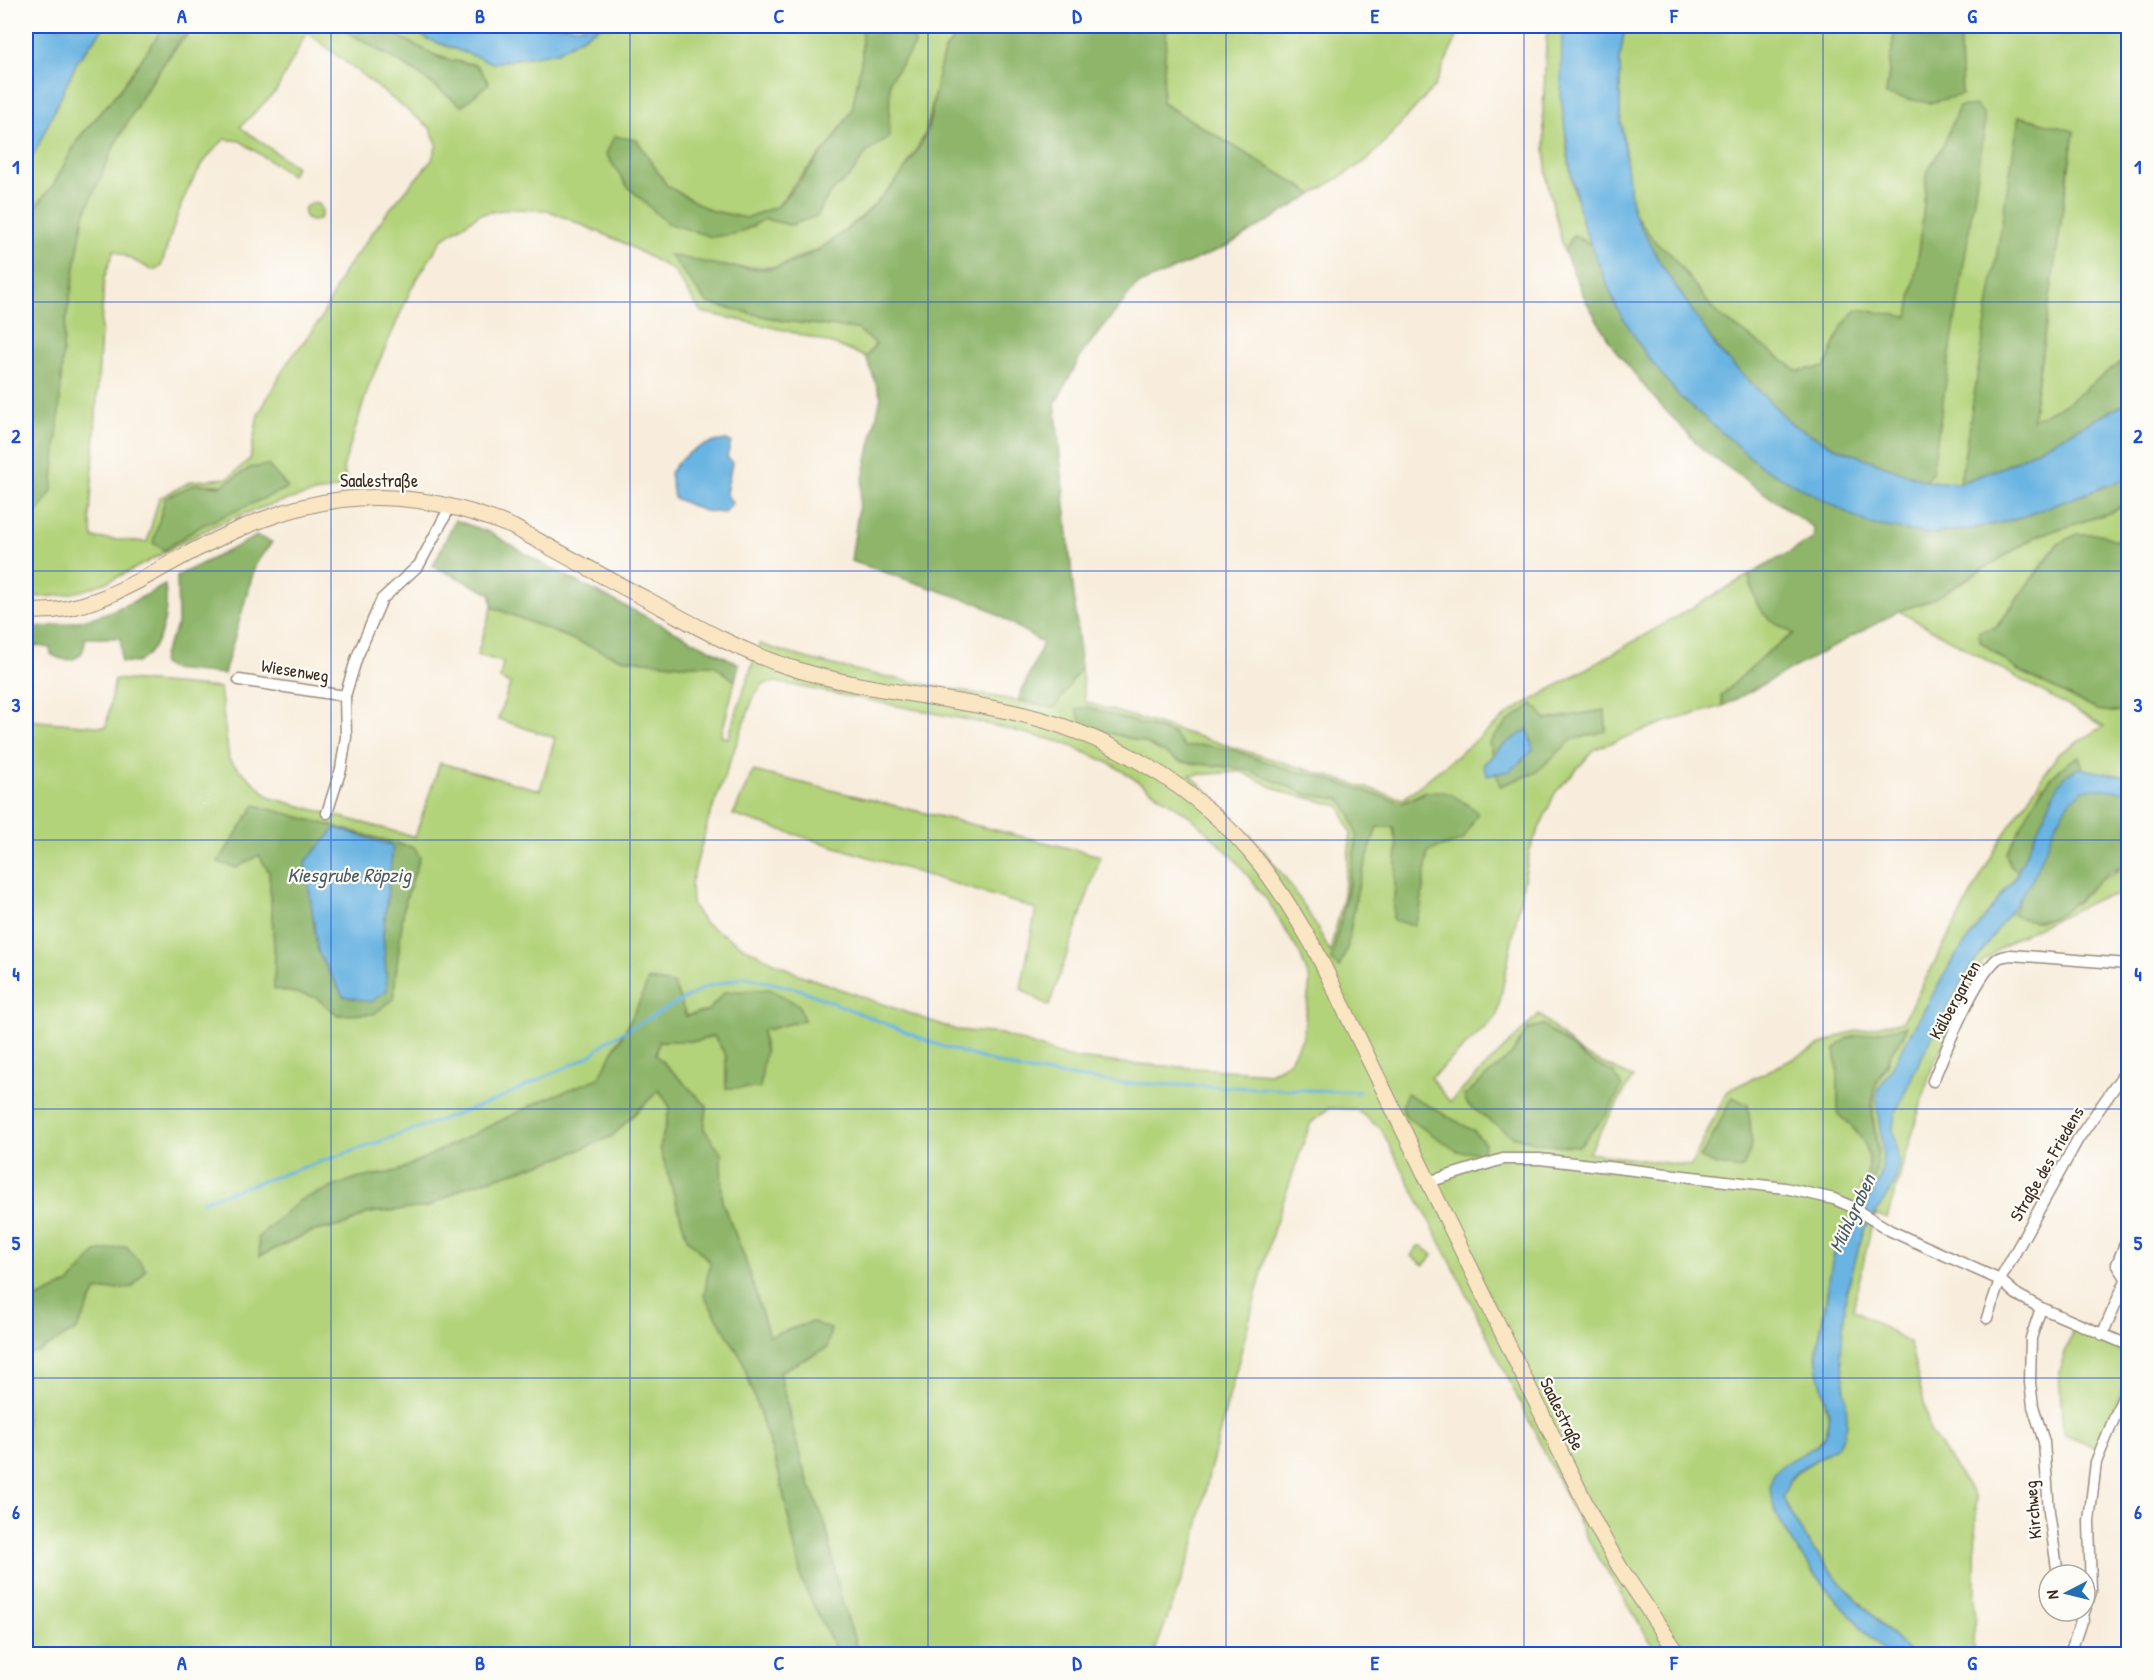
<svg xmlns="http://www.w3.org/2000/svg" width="2154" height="1680" viewBox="0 0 2154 1680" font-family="'Patrick Hand',sans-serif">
<rect width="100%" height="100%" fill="#fdfcf7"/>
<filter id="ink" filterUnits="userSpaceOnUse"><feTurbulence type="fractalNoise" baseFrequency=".0167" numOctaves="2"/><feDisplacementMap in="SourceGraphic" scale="12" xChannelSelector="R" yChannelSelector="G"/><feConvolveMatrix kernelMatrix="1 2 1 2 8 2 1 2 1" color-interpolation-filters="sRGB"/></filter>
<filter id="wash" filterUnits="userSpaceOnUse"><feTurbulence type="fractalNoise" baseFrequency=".008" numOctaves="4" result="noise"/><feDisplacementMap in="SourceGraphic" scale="24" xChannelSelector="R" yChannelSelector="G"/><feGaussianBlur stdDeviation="1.35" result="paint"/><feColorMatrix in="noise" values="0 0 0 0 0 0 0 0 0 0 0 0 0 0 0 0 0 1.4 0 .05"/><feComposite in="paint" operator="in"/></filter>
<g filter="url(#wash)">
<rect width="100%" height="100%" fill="#f8eddc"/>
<g fill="#b3d37a" stroke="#777e4c" stroke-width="1.5" fill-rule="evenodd">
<polygon points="105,26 159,26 158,36 119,91 78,139 54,184 26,219 26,171 78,60"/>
<path d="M197,26H337L413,70L462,106L477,65C437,59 417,50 385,26H408L428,39L493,63L557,52L601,26H862V57L853,110L831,143L793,185L778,206L746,218L709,210L667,186L637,140L606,154L739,233L765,219L790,225L817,216L829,194L850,176L866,153L889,136V80L915,45L910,26H967L944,51L926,132L901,176L865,214L823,247L777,267H724L671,256L707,303L784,321L857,329L876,344L866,357C813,334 757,324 701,312L673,270L622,242L547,210L508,209L480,214L442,239L412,287L369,385L343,468L349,486C300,495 254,507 208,529C152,556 92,604 26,596V503L27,507L52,491C61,401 60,304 84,216C94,179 116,142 135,109C153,79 171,49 197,26ZM307,32L430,128L437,144L432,160L389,210L343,273L321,319L286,365L258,415L250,459L228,478L192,481L159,498L147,542L93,538L90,517L104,279L114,250L152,270L161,267C175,221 187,172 225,139L240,141L291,175L296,167L240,127L276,91ZM195,484L288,488L201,526L164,550Z"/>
<polygon points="1166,26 1462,26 1434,87 1369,159 1313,194 1162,103"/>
<path d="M1547,26H1562C1561,99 1563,176 1591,245L1574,235L1564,251L1547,181L1543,112Z"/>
<polygon points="1625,26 1895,26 1886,95 1962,95 1959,26 2128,26 2128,357 2065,404 2032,421 2074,132 2020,117 1960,483 1925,481 1932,473 1959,107 1945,142 1927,172 1920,246 1908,317 1843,325 1825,367 1798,371 1716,313 1668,251 1656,243 1633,212 1620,114 1620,58"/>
<circle cx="313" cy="212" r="9"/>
<path d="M26,252C36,272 34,306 26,327Z"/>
<path d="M2128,500V545L2058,543L1996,627L1979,632L2016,670L2097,710L2113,712L2128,710V788L2043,785L2020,832L2006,853L2076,904L2095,883L2128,865V895L2102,897L2014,939L1982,962L1932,1067L1887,1219L1876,1214L1871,1228L1853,1309L1910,1343L1930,1431L1976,1498L1974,1654H1911C1865,1606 1810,1561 1783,1497C1793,1455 1834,1468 1847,1424C1846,1400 1842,1377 1841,1354C1839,1312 1850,1264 1866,1226L1849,1218L1852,1221L1834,1254L1816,1357L1829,1420L1825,1438L1815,1448L1777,1471L1787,1534L1837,1600L1887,1654H1658L1586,1537L1457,1274L1381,1129L1355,1109L1329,1108L1310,1124L1272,1234L1209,1473L1194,1546L1154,1654H859L840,1595L826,1526L802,1465L779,1372L827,1348L812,1322L769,1337L744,1256L722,1202L720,1153L704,1129L707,1106L656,1055L658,1041H697L714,1036L726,1056V1087L765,1052L762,1031L804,1020L725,992L708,1011L685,1016L648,980L637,1011L617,1043L600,1078L543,1100L398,1171L351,1180L260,1255L310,1232L345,1225L368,1213L428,1207L465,1187L563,1157L612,1136L659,1090L670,1107L660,1148L687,1238L710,1262L705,1296L742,1359L779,1473L802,1582L838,1654H26V1353L38,1352L77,1329L96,1291L133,1287L96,1252L70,1283L26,1303V720L106,727L115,679L220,688L229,760L271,798L415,837L440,763L540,790L555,738L498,719L510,684L500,679L503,662L477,655L492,607L619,658L682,665H714L735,681L721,736L728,738L759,644C855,676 955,688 1054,708L1081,667L1085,702L1403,799L1511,712L1749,575C1756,609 1763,619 1794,633L1769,651L1721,696L1723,706L1660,724L1595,749L1555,793L1530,849L1497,1016L1431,1078L1450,1102L1539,1014L1580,1053L1633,1077L1588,1153L1691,1166L1727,1091L1844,1034L1903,1021L2001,839L2058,754L2104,726L1899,611L1954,587L2037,536L2112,512ZM776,682L974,721L1065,743L1113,765L1190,816L1234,858L1270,904L1300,954L1310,981L1303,1037L1289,1062L1270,1073L1120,1063L1068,1057L1001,1034L956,1030L798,974L742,946L704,923L692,904L691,884L708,821L754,696L763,684ZM1532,704L1546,720L1605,710L1606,730L1572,740L1553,756ZM1126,719L1173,733L1184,747L1203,745L1233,750L1292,771L1310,774L1403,803L1425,791L1463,840L1428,851L1393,920L1397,848L1393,827H1377L1358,886L1347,949L1339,967L1341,920L1357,837L1351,815L1341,799L1309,795L1246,769L1181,762L1144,742L1083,726ZM1242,772L1283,792L1340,806L1351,834L1343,899L1330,952C1294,879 1249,830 1190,775ZM259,855L420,857L404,905L393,999L338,1015L315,997L274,989L275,959L269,872ZM1543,1025L1586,1059L1606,1115L1579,1145L1484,1115L1468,1105L1464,1096L1511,1055L1528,1029ZM1906,1026L1904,1036L1891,1051L1887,1065L1875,1087L1873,1116L1878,1152L1865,1195L1860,1189C1881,1155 1863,1138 1838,1113V1070L1835,1049L1878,1033ZM1406,1094L1474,1131L1485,1144ZM1733,1098L1748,1105C1750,1126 1756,1152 1741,1169L1700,1157L1711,1142Z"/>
<polygon points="753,771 1101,856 1049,1006 1021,989 1036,909 733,815"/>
<polygon points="1418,1246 1422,1246 1433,1255 1424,1265 1411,1256"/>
<polygon points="2073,1329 2128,1352 2128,1375 2098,1449 2063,1433 2059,1371"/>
</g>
<g fill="#8eb56a" stroke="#647044" stroke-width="1.5" fill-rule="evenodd">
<polygon points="159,26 197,26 179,41 149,85 114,146 84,215 64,332 59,415 52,491 34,518 26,503 26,327 31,314 31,263 26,252 26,219 54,184 78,139 119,91 158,36"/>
<polygon points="337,26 385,26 402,38 442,59 477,65 489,83 462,106 413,70"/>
<polygon points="862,26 910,26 915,45 890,80 889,137 866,153 850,176 829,194 817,216 790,225 765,219 739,233 712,237 667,223 627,186 606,154 614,136 637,140 667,186 709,210 746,218 778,206 831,143 852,110 862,57"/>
<path d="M967,26H1167L1162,103L1313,194L1227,246L1137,285L1083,352L1055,404L1081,667L1055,708L1018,700L1043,643L982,605L851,561L862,483L881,397L866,357L876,344L857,329L784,321L707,303L670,255C698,261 750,274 778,267C833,254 905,184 926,133C936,108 934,78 944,53C947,43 960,33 967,26Z"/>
<polygon points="1895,26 1959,26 1962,95 1929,103 1886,95"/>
<polygon points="1975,105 1983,113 1985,126 1932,473 1925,481 1832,446 1793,425 1719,351 1659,261 1633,212 1656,243 1668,251 1716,313 1798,371 1825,367 1843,325 1857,309 1908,317 1920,246 1927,172 1945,142 1959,107"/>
<polygon points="2019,116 2074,131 2032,420 2065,404 2128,357 2128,398 2125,404 2006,466 1960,483"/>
<path d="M1573,235L1591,245L1617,308L1729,437L1762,467L1971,529L2016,519L2128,478V500L2112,512L2037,536L1932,600L1899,611L1723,706L1721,696L1769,651L1794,634C1762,616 1756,613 1749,575L1813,539L1814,528L1703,450L1654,398L1613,347L1586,301L1564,251Z"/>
<polygon points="268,465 288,488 201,526 164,550 153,543 165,498 195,484 221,486 250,468"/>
<polygon points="455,520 491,533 546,566 739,664 735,681 714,665 682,665 619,658 492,607 491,594 433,566"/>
<polygon points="2077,534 2100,534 2128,545 2128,710 2113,712 2097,710 2016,669 1980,641 1979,631 1997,627 2058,544"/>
<polygon points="257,536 272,542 256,563 224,674 171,669 162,664 163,655 178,624 177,576"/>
<path d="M165,585C169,614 163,647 137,663L121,662V638H85C85,660 69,665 51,654L50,648L26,644V629C83,624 115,613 165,585Z"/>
<polygon points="1533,704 1546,720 1605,710 1606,731 1572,740 1535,773 1500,786 1489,743 1506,723"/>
<path d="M1087,707L1173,734L1184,747L1203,745L1233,750L1292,771L1310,774L1403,803C1440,783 1445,789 1478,812L1463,840L1428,851L1420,912L1414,926L1393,920L1397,848L1393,827H1377L1358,886L1347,949L1339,968L1331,960L1347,895L1357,837L1351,815L1341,799L1309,795L1246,769L1181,762L1144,742L1083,726L1076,709Z"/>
<path d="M2079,756L2087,780L2128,788V865C2089,870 2063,944 2013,914L2028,878L2010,866L2006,853C2030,816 2037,779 2079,756Z"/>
<path d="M255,805L414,848L420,857L404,905L393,999L374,1014L338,1015L315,997L274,989L275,959L269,872L259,855L236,868L218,862ZM390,878L383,934L387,990L371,1002L318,952L313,915Z"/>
<path d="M648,980L674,984L686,1016L708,1011L725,992L770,989L799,1005L804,1020L762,1031L765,1052L760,1088H726V1056L714,1036L697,1041H659L656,1055L707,1106L704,1129L721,1153L722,1202L744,1256L769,1336L812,1322L831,1329L827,1348L779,1372L802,1465L826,1526L840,1595L859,1654H838L802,1582L779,1473L742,1359L704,1296L710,1262L687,1238L660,1148L670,1107L659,1090L612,1136L563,1157L465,1187L428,1207L368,1213L345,1225L310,1232L260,1256L258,1237L300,1200L351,1180L398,1171L543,1100L599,1078C616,1045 636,1015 648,980Z"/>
<polygon points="1543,1025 1586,1059 1614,1073 1622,1087 1606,1115 1579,1146 1545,1145 1512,1136 1468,1105 1464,1096 1511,1055 1528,1029"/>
<path d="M1906,1026C1904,1037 1899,1041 1893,1050C1891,1052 1876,1084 1875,1087C1863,1126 1893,1156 1865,1195L1860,1189C1881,1155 1864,1138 1838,1113V1070L1835,1049L1847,1038Z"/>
<polygon points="1406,1093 1474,1131 1485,1144 1481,1153 1457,1151 1406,1117 1402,1108"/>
<path d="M1733,1097L1748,1105C1750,1126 1756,1152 1741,1169L1717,1165L1700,1158C1714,1138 1720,1117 1733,1097Z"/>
<polygon points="126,1246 146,1269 133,1287 96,1291 77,1329 38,1352 26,1353 26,1303 70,1283 96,1252"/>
</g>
<g fill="#69b4e2" stroke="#526f80" stroke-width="1.5">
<polygon points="26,26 105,26 78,60 26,171"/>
<polygon points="408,26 601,26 557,52 493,63 428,39"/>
<polygon points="1562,26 1625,26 1620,58 1620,114 1633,212 1659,261 1719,351 1793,425 1832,446 1925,481 1960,483 2006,466 2125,404 2128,399 2128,478 2016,519 1971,529 1929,534 1868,524 1762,467 1679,396 1646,355 1617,308 1584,228 1571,174 1561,97"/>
<path d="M726,440L731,442L727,457L732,463L726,493L732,503L725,513L704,511L674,498L670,473C683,452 702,443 726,440Z"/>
<polygon points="1528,729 1533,750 1510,771 1487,775 1483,765 1502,746"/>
<path d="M2079,768L2128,777V792L2095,788L2084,790L2072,799L2056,824L2033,879L1963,979L1916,1068L1895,1114L1893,1129L1899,1164L1894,1185L1864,1230L1846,1293L1841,1353L1846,1400L1847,1424L1844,1435L1836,1448L1798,1470L1790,1479L1783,1497C1810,1561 1865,1606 1911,1654H1887C1861,1627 1741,1508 1777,1470C1795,1451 1829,1452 1829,1419C1829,1398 1816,1379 1817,1357C1817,1341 1823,1324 1825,1308C1828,1291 1829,1271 1834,1254C1842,1225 1871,1205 1880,1177C1888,1149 1874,1120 1878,1091L1952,961L2015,877L2056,790L2064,776Z"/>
<polygon points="336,828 393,846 383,934 387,990 371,1002 343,996 318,952 305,862"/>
</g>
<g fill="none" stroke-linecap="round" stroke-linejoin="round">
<polyline stroke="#69b4e2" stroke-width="3" points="202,1201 365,1147 496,1100 590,1056 607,1041 706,987 744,977 799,989 941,1046 1021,1070 1122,1083 1359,1092"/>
</g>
</g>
<g filter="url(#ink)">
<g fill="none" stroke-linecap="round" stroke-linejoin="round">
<g stroke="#9a8c7d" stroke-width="13">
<g id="street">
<polyline points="239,680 345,696"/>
<polyline points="327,813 341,769 346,737 345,696 357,657 382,599 419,565 451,505"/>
<path d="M1933,1081C1946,1050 1973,980 1997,959C2001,956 2006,956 2011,955L2128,964"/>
<polyline points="1428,1182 1503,1159 1540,1159 1785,1188 1834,1199 1850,1206 1891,1231 2000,1280 2016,1294 2041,1308 2128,1345"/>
<polyline points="2125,1244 2117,1264 2128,1281"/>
<polyline points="2041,1308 2031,1338 2030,1383 2033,1406 2044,1442 2049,1512 2058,1575"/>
<polyline points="1987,1318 2000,1280 2078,1139 2128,1068"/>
<polyline points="2102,1335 2126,1280"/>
<polyline points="2072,1611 2083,1620"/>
<polyline points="2070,1654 2091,1592 2089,1521 2096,1462 2128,1385"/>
</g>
</g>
<g stroke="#9a8c7d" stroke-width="17">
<path id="secondary" d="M26,611C83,615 130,586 178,559C295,495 387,475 513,527C559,552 604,577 650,601C694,625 738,650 786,666C857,690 934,695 1007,711C1104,731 1199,786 1260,864C1281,891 1299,921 1316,951L1596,1525L1619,1566L1678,1654"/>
</g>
<use href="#street" stroke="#fff" stroke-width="10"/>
<use href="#secondary" stroke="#fbe6c4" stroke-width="15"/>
</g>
</g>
<path fill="none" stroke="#1d4ed8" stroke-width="1.5" stroke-opacity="0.55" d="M331,26V1654M630,26V1654M928,26V1654M1226,26V1654M1524,26V1654M1823,26V1654M26,302H2128M26,571H2128M26,840H2128M26,1109H2128M26,1378H2128"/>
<g text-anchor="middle" stroke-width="4.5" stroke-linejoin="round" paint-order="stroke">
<g font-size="18" fill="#3b2a1e" stroke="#fdfcf7">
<text x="379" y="487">Saalestraße</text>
<text transform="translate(295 671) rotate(9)" y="6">Wiesenweg</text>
<text transform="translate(1955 1000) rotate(-61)" y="6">Kälbergarten</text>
<text transform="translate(2047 1164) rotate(-60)" y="6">Straße des Friedens</text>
<text transform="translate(1562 1414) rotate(64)" y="6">Saalestraße</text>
<text transform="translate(2033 1510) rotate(-95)" y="6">Kirchweg</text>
</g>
<g font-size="20" font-style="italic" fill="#4b5a63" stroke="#fdfcf7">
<text x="349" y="882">Kiesgrube Röpzig</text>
<text transform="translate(1852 1213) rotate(-65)" y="7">Mühlgraben</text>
</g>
</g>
<rect width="2154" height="1680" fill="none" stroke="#fdfcf7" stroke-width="66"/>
<g transform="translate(2067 1593) rotate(263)"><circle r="28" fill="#fdfcf7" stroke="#afa8a0" stroke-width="1.5"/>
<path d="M0-4.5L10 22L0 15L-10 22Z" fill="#1f6fb2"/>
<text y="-9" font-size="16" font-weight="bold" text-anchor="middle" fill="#3b2a1e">N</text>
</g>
<rect x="33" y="33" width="2088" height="1614" fill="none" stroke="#1d4ed8" stroke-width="2"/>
<g font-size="20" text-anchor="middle" font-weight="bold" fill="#1d4ed8">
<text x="182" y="23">A</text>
<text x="480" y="23">B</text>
<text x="779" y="23">C</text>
<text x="1077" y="23">D</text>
<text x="1375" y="23">E</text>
<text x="1674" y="23">F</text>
<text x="1972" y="23">G</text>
<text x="16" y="174">1</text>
<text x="2138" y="174">1</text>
<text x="16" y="443">2</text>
<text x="2138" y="443">2</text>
<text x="16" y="712">3</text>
<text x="2138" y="712">3</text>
<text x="16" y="981">4</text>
<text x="2138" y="981">4</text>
<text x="16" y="1250">5</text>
<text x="2138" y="1250">5</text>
<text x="16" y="1519">6</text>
<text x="2138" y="1519">6</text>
<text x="182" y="1670">A</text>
<text x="480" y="1670">B</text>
<text x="779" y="1670">C</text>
<text x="1077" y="1670">D</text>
<text x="1375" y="1670">E</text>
<text x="1674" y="1670">F</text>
<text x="1972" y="1670">G</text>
</g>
</svg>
